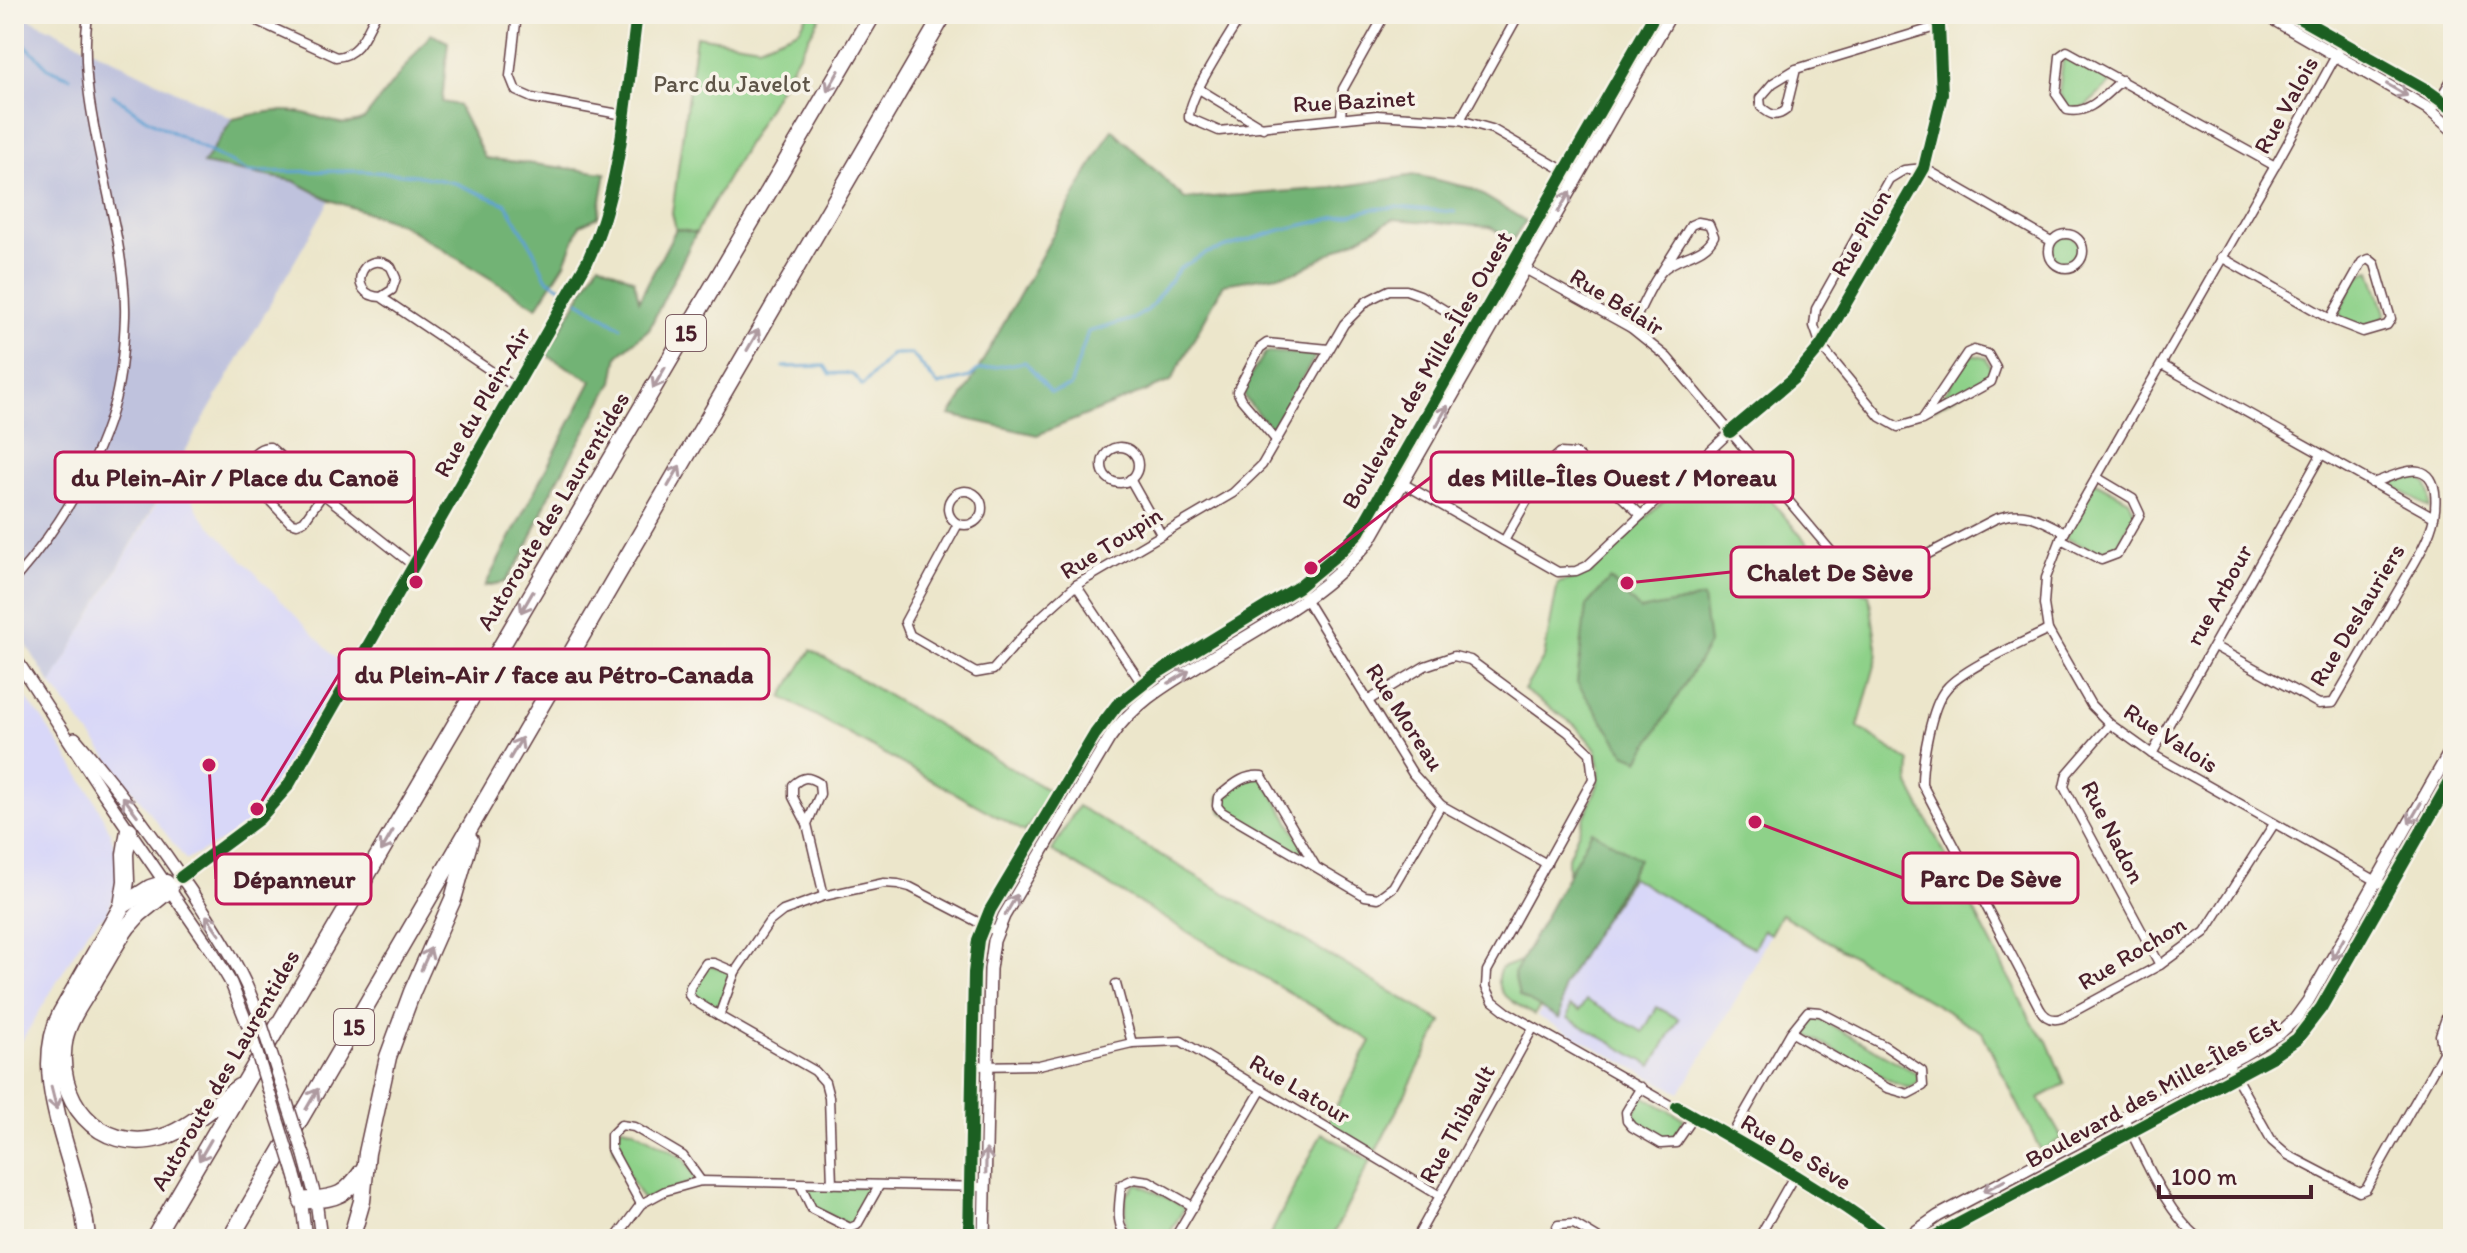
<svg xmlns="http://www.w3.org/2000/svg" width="2467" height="1253" viewBox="0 0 2467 1253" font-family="Itim,sans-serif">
<rect width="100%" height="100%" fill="#f7f3e8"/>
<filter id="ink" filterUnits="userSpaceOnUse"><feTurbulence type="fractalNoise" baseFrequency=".0125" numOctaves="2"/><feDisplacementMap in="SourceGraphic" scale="16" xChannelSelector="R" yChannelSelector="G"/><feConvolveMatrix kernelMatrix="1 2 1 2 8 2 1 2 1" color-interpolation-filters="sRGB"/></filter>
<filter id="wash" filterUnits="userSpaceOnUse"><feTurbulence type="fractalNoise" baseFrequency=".006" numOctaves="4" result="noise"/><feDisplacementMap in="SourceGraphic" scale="32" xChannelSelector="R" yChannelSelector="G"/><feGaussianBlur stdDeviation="1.8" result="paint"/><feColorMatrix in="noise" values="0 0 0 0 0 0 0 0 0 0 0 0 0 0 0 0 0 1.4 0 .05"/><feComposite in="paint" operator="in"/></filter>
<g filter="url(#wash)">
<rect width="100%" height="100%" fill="#ece6cb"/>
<g fill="#d8d7f8">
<polygon points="178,466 200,515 347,670 278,792 252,825 186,860 51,684"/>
<polygon points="14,683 41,717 92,795 109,829 119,863 116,889 107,915 99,919 86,933 14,1054"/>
<polygon points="1642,859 1770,934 1739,995 1680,1093 1537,1016"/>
</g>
<polygon fill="#bfc2dd" points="14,14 20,14 233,119 204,164 294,181 330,200 51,684 14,625"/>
<g fill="#8ed189" stroke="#6c785a" stroke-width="2">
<polygon points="808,14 822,14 696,233 676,229 672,213 696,36 759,46 799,30"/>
<polygon points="2068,55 2114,80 2085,107 2069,109 2059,93 2063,59"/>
<circle cx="2066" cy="251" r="15"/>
<path d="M2371,270L2385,313L2383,319C2368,328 2354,329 2340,317V311C2348,297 2354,274 2371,270Z"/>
<polygon points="1973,355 1986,358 1992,370 1987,378 1934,409 1969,356"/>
<path d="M1721,451L1733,455L1828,568L1850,590L1869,594L1878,654L1858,727L1910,762L1909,785L2033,1024L2047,1041L2065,1084L2039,1098L2062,1138L2041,1151L1982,1032L1781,914L1770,934L1763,930L1754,948L1631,877L1616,902L1534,1015C1517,1004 1488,992 1501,968L1526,959L1568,887V857L1597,787L1600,769L1596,749L1575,725L1524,690L1544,657L1558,583L1590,574L1644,519Z"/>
<path d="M2416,475C2429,484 2432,493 2429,508L2389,483Z"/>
<polygon points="2094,481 2129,500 2135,513 2115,551 2103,555 2065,538"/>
<polygon points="811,650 1051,792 1025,832 782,697"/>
<polygon points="1262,776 1316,867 1222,812 1218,797 1241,780"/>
<polygon points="1078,806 1442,1022 1376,1151 1327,1123 1371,1041 1052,851"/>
<polygon points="707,964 734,973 719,1015 694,999 692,987"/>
<polygon points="1586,1000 1643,1032 1657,1007 1679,1019 1652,1066 1568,1018 1570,1006 1579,1011"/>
<polygon points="1812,1019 1820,1019 1918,1074 1918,1082 1909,1088 1894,1083 1807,1035 1805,1030 1808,1020"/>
<polygon points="1643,1096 1684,1119 1674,1136 1664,1138 1634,1121 1632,1118"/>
<polygon points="621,1127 632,1129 683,1158 697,1180 643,1200 614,1150 613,1136"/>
<polygon points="1322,1133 1370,1161 1331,1239 1268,1239"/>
<polygon points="1137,1183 1185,1207 1166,1239 1144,1239 1126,1229 1126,1195"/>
<polygon points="803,1186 876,1187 856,1223 851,1226 815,1208"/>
</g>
<g fill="#72b375" stroke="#5e6950" stroke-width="2">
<path d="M431,34L448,42L442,102L458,105L485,158L606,173L598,217L580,225L565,263L537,307L401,224L330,200L294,181L203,164L233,119C254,114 275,109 297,112C323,115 338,131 364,119Z"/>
<polygon points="1112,129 1185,199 1333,188 1415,175 1471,188 1526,221 1512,241 1490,227 1393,219 1297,272 1224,284 1171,381 1037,435 950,415 965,393"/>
<polygon points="676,229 696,233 649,329 618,355 613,382 549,495 525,552 505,582 485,586 592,381 546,355 599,263 634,280 639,300"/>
<polygon points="1271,352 1316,355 1275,426 1268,426 1245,398 1243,388 1265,353"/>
<polygon points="1610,579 1640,610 1703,598 1709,644 1639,760 1625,754 1577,683 1586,606"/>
<polygon points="1592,831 1639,859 1563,986 1560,1019 1519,995 1514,974"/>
</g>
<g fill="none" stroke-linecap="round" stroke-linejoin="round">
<g stroke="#5ea2d3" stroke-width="3">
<polyline points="14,33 49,69 70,77"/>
<polyline points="113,95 145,118 249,172 361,171 415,175 455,183 506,204 532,247 546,278 561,287"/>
<polyline points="579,301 621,327"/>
<path d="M783,367L825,366L830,374C847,373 853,370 862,386L892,354H912L938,385L970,377L978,370L1025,362L1051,392L1070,387L1088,332L1133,319L1148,310L1180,268L1207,253L1281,230L1373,209L1396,207L1455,212"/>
</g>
</g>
</g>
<g filter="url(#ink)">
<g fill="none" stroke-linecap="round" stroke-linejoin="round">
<g stroke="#623d43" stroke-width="11">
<g id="minor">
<path d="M242,14L336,57C359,56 366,32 376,14"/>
<polyline points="517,14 510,76 516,91 532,98 624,115"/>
<path d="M1242,14C1230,36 1188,96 1189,118L1219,131L1377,115L1460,120L1492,129L1577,178"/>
<polyline points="2343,43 2275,166 2061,539 2046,578 2044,604 2048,630 2091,705 2110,724 2152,754 2389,888"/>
<path d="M1796,69L1786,110C1776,118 1770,115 1761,107L1760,98L1773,83L1796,69L1939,26"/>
<path d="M2122,80C2105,94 2090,115 2067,110L2056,94L2060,56L2067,51L2275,166"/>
<polyline points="1199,89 1263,128"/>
<polyline points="2432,111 2453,77"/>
<polyline points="1341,118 1343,89 1385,14"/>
<polyline points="1460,120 1519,14"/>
<circle cx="2066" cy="251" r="17"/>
<polyline points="2221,257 2330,319 2363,332 2387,325 2391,319 2375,264 2369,259 2362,262 2330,319"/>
<path d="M1514,263L1631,328L1667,357L1836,557C1852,572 1861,578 1882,578L1995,519C2025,508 2038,519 2065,532"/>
<path d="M381,297L392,290L396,278L391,267C361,246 345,296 381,297L515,387"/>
<path d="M1631,328C1639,313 1651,283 1662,271C1677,255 1704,257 1714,236L1709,224L1698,222L1691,225L1662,271"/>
<polyline points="2162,365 2434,517"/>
<polyline points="1922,420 1967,353 1974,350 1988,354 1996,368 1991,382 1922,420 1898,427 1880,417 1821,346 1814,326 1816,309 1889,179 1904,170 1924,168 2051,241"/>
<polyline points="1276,440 1241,399 1237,391 1260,348 1267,343 1329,349"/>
<circle cx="1120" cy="465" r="18"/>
<polyline points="1130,479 1161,534"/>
<polyline points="1399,481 1558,572 1576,571 1587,566 1730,432 1793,379 1821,346 1924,168 1942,94 1939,26 1935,14"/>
<circle cx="965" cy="508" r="17"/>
<path d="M323,494L304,521L297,524L290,522L251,481C242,468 253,446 270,447L323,494L414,566"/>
<polyline points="958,524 905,622 910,635 976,673 993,670 1036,621 1076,585 1233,493 1262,465 1344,324 1367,301 1389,290 1406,290 1420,295 1487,336"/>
<polyline points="2061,539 2101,560 2117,554 2140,514 2133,499 2096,477"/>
<polyline points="1504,541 1548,464 1560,453 1576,454 1641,515"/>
<path d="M14,580C58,529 98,466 115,400C122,373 124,343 125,316C126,282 119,245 112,213C99,147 79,81 88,14"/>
<polyline points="1076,585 1150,696"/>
<polyline points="1298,587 1413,774 1441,805 1547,864"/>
<path d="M2048,630C2022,643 1962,669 1946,689C1931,706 1922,761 1922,784L2040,1009C2045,1018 2052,1021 2062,1018L2160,965L2205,932L2274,824"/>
<path d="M2214,646L2319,704L2333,703C2354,667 2374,632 2395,596C2407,575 2422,554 2430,531C2436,515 2442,476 2419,471C2406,468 2384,480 2372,483"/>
<polyline points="1369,700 1425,666 1454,656 1470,660 1568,732 1590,753 1593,779 1487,971 1486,987 1493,1001 1507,1012 1794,1176 1865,1220 1890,1239"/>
<polyline points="2110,724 2067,774 2064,787 2160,965"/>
<polyline points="2152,754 2321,455"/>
<path d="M807,824L820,794L819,783C808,776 803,776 793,785V797L807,824L824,896"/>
<path d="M1316,867L1262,776C1243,774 1232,786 1218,797L1217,806L1222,812L1365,896L1378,898L1393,887L1441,805"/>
<path d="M170,889L181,877L259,819L288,786L587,262C622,187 626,95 637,14"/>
<polyline points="1116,984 1132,1043"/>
<polyline points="719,1016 693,1000 689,995 690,987 706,963 714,963 735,972"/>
<polyline points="2443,1051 2440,1035 2453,998"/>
<polyline points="2228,1063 2272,1141 2288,1155 2359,1192 2366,1189 2453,1035"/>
<polyline points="973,1066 1039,1065 1132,1043 1181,1041 1440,1196"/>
<polyline points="1641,1087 1626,1112 1627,1121 1632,1127 1661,1144 1676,1143 1694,1117"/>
<path d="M2124,1118C2145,1158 2163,1208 2199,1239"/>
<polyline points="1730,1138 1791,1032 1808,1011 1820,1012 1885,1046 1922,1071 1923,1086 1908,1094 1887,1088 1791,1032"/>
<polyline points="800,1184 812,1209 850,1228 857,1225 879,1186"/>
<polyline points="832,1184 829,1097 825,1082 815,1071 719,1016 735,972 769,922 783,911 824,896 884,883 898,884 910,887 997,932"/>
<polyline points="641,1204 611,1149 611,1135 621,1125 634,1127 683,1156 701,1181"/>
<polyline points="615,1239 641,1204 665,1191 701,1181 985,1187"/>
<path d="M1130,1239C1113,1227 1120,1203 1121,1185L1134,1179L1149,1181L1194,1207"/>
<polyline points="1174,1239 1262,1089"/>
<polyline points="1416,1239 1533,1028"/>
<polyline points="1551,1239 1558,1225 1574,1224 1599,1239"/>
<polyline points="1758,1239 1794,1176"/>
</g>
</g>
<g stroke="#623d43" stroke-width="14">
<g id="tertiary">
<polyline points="2264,14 2427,108 2453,130"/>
<polyline points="2292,14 2425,89 2453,109"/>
<polyline points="14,656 104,794 214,954 231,983 250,1031"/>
<path d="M75,738C117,787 155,838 191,891C219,934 241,967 259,1016"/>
<polyline points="304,1155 316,1200 321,1239"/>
<polyline points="294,1172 301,1197 306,1239"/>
<polyline points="969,1239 974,973 978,940 990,910 1095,734 1117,705 1156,674 1298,587 1339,553 1359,532 1655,14"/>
<path d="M984,1239L990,969L994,941L1004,916L1109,739C1133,703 1169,683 1205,661C1263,626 1326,594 1370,540L1671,14"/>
<polyline points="1905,1239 1938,1216 2241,1056 2280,1033 2295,1019 2308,1001 2453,746"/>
<polyline points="1930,1239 2271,1057 2297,1039 2321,1008 2453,776"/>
</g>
</g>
<g stroke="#623d43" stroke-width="19">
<g id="motorway">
<path d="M170,889L139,914L128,926C116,942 107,961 96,978C86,997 70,1016 65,1037C52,1098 98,1156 163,1137C190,1128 215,1104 239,1087"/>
<polyline points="122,906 150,888 166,883"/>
<path d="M302,1201C337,1197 343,1199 364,1169"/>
<path d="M87,1239C82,1166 27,1082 61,1013L122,906L126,881L125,854L129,830"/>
<polyline points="153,1239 873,14"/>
<polyline points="230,1239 944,14"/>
<polyline points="351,1239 362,1201 367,1153 388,1057 412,992 453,899 470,840"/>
</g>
</g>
<use href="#minor" stroke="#fff" stroke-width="8"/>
<use href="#tertiary" stroke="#fff" stroke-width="11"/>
<use href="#motorway" stroke="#fff" stroke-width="16"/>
<g stroke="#623d43" stroke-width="14" stroke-linecap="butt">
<g id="tertiary-bridge">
<polyline points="259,1016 304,1155"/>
<polyline points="250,1031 294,1172"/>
</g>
</g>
<use href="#tertiary-bridge" stroke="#fff" stroke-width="11"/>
<g stroke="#f7f3e8" stroke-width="17">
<g id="cycleway">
<polyline points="2292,14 2425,89 2453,109"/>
<polyline points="1730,432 1793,379 1821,346 1924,168 1942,94 1939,26 1935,14"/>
<path d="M181,877L259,819L288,786L587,262C622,187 626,95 637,14"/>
<path d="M1677,1107C1749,1148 1824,1189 1890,1239"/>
<polyline points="969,1239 974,973 978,940 990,910 1095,734 1117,705 1156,674 1298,587 1339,553 1359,532 1655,14"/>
<polyline points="1930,1239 2271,1057 2297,1039 2321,1008 2453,776"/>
</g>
</g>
<use href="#cycleway" stroke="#1b5e20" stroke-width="12"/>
</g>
<defs><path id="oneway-shaft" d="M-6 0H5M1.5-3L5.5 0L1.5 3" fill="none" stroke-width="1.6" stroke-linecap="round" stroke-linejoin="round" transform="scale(2)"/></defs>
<g stroke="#ae9aa0">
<use href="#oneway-shaft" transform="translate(833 81) rotate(120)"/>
<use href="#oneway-shaft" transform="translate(2397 90) rotate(30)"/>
<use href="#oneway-shaft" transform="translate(1564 202) rotate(-60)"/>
<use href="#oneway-shaft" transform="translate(753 340) rotate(-60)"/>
<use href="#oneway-shaft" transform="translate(659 378) rotate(120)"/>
<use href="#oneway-shaft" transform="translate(1442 416) rotate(-61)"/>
<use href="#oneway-shaft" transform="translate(674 476) rotate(-60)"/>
<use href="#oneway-shaft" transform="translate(527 602) rotate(120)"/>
<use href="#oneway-shaft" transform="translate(1179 677) rotate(-31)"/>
<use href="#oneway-shaft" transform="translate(516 748) rotate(-60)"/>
<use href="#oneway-shaft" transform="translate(130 806) rotate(-127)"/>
<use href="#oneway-shaft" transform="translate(2415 813) rotate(120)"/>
<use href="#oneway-shaft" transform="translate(387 841) rotate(120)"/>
<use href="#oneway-shaft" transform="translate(1011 905) rotate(-60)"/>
<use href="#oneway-shaft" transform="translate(213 925) rotate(-125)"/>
<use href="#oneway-shaft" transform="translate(2338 949) rotate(119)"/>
<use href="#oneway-shaft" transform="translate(426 959) rotate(-66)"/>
<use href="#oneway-shaft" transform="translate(54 1098) rotate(76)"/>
<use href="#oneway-shaft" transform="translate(312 1099) rotate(-60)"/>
<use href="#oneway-shaft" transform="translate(205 1150) rotate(120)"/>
<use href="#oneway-shaft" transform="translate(986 1161) rotate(-89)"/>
<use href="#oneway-shaft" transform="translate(1994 1186) rotate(152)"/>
</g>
</g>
<g text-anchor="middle" stroke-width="7" stroke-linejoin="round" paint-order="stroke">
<g fill="#f7f3e8" stroke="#7e5f64" stroke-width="2">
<rect x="666" y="315" width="40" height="36" rx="6"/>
<rect x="334" y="1009" width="40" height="36" rx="6"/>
</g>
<g font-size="22" font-weight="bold" fill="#4a1f2b">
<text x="686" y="341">15</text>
<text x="354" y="1035">15</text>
</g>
<g font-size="24" fill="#5e5447" stroke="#f7f3e8">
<text x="732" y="92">Parc du Javelot</text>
</g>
<g font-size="24" fill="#4a1f2b" stroke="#f7f3e8">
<text transform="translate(1354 101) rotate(-3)" y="8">Rue Bazinet</text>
<text transform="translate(2286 105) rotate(-61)" y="8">Rue Valois</text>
<text transform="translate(1861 233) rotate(-60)" y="8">Rue Pilon</text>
<text transform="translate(1617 302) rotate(32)" y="8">Rue Bélair</text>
<text transform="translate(1427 370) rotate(-60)" y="8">Boulevard des Mille-Îles Ouest</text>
<text transform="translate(482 402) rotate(-60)" y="8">Rue du Plein-Air</text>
<text transform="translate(553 511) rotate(-59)" y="8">Autoroute des Laurentides</text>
<text transform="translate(1111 543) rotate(-32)" y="8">Rue Toupin</text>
<text transform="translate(2219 595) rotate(-61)" y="8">rue Arbour</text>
<text transform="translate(2357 615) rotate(-59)" y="8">Rue Deslauriers</text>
<text transform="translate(1405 717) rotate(57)" y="8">Rue Moreau</text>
<text transform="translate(2171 738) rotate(33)" y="8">Rue Valois</text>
<text transform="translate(2113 832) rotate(63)" y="8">Rue Nadon</text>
<text transform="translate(2132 953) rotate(-31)" y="8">Rue Rochon</text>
<text transform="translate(225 1070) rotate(-60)" y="8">Autoroute des Laurentides</text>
<text transform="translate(1300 1089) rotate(31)" y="8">Rue Latour</text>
<text transform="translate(2153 1092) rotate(-29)" y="8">Boulevard des Mille-Îles Est</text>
<text transform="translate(1457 1124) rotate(-61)" y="8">Rue Thibault</text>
<text transform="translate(1796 1152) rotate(31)" y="8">Rue De Sève</text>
</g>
</g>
<path fill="none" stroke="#c2185b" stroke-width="3" d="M416 582L414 477M1311 568L1431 477M1627 583L1731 572M257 809L339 674M1755 822L1903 878M209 765L216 879"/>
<g fill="#c2185b" stroke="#f7f3e8" stroke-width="3">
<circle cx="416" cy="582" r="8"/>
<circle cx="1311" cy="568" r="8"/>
<circle cx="1627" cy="583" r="8"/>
<circle cx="257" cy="809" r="8"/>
<circle cx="1755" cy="822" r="8"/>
<circle cx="209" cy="765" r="8"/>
</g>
<g fill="#f7f3e8" stroke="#c2185b" stroke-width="3">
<rect x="55" y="452" width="359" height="50" rx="8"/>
<rect x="1431" y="452" width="362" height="50" rx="8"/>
<rect x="1731" y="547" width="198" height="50" rx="8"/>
<rect x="339" y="649" width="430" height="50" rx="8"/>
<rect x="1903" y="853" width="175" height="50" rx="8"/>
<rect x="216" y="854" width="155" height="50" rx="8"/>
</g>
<g font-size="26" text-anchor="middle" font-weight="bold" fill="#4a1f2b">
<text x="235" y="486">du Plein-Air / Place du Canoë</text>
<text x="1612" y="486">des Mille-Îles Ouest / Moreau</text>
<text x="1830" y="581">Chalet De Sève</text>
<text x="554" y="683">du Plein-Air / face au Pétro-Canada</text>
<text x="1991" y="887">Parc De Sève</text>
<text x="294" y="888">Dépanneur</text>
</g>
<rect width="2467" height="1253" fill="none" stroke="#f7f3e8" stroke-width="48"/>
<path d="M2159 1185v12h152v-12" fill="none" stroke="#4a1f2b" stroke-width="4"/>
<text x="2171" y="1185" font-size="24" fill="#4a1f2b" stroke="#f7f3e8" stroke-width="6" paint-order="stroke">100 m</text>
</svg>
